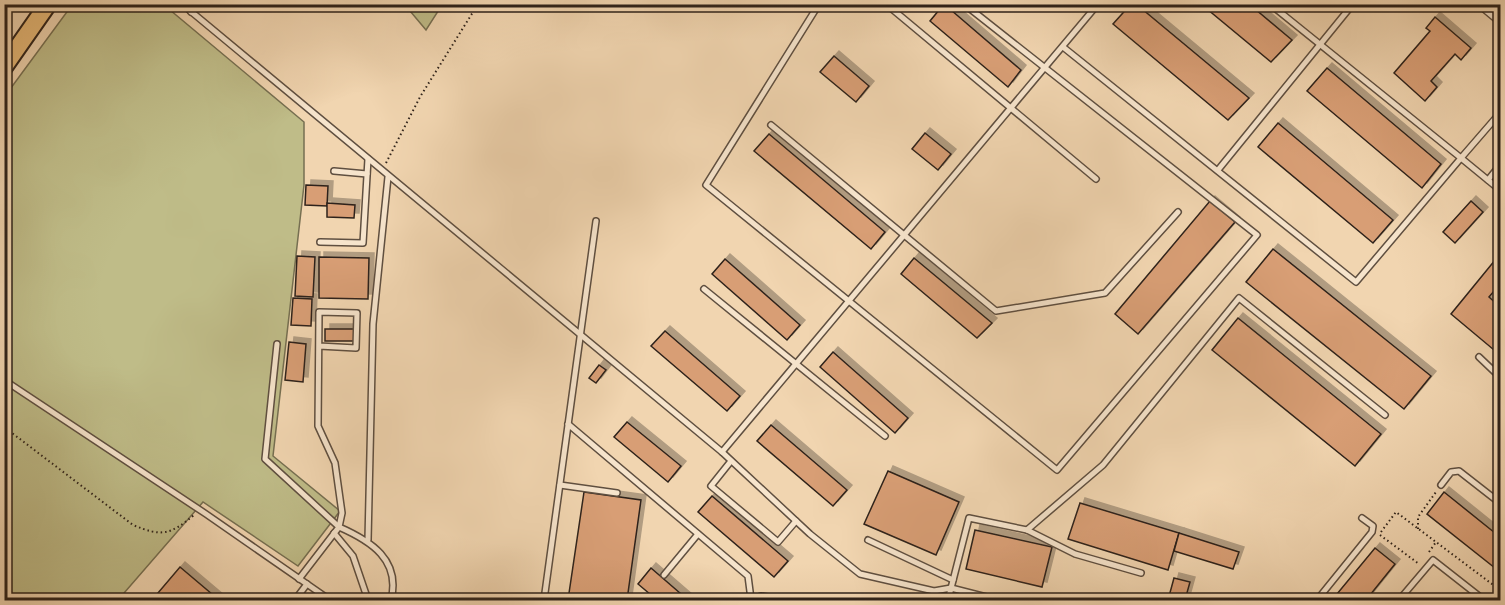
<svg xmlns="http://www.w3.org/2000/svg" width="1505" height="605" viewBox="0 0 1505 605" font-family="Alegreya,serif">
<defs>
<filter id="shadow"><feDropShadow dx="5" dy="-5" stdDeviation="0" flood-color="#0004"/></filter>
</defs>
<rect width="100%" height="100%" fill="#f1d5b0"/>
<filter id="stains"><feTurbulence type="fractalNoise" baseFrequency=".00333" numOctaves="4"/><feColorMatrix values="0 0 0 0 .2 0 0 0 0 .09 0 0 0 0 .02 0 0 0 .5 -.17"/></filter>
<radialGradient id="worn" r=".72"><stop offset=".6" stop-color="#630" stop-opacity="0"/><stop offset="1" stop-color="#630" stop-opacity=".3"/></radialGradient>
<g fill="#bfbc88" stroke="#766f51" stroke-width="1.5">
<polygon points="72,5 164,5 304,122 304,185 273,456 340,511 298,566 203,502 118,600 5,600 5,96"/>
<polygon points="405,5 442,5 426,30"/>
</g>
<g fill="#d89e75" stroke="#2e221a" stroke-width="1.5" filter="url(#shadow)">
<polygon points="944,4 1021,70 1008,87 930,21"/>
<polygon points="1131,4 1136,4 1249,98 1228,120 1113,24"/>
<polygon points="1201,4 1249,4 1292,40 1271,62"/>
<polygon points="1435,17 1471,48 1461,60 1455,54 1431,81 1437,87 1425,101 1394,73 1430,31 1426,28"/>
<polygon points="834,56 869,86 856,102 820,72"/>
<polygon points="1327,68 1441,164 1422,188 1307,91"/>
<polygon points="1278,123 1393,220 1373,243 1258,147"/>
<polygon points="925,133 951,154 938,170 912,149"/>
<polygon points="769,134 885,232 871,249 754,151"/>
<polygon points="306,185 328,186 327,206 305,205"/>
<polygon points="1210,201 1235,222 1138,334 1115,314"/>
<polygon points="1471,201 1483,212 1455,243 1443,232"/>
<polygon points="327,203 355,205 354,218 327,217"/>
<polygon points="1273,249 1431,376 1404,409 1246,282"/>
<polygon points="1500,254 1500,284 1489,297 1500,307 1500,355 1451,314"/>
<polygon points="297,256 315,257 313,297 295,296"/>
<polygon points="319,257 369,258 368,299 319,298"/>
<polygon points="914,258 992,323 977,338 901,274"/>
<polygon points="725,259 800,325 787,340 712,274"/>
<polygon points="293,298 312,299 311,326 291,325"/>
<polygon points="1238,318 1381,434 1355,466 1212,350"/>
<rect x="325" y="329" width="29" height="12"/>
<polygon points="665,331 740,396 727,411 651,346"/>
<polygon points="289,342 306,344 303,382 285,380"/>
<polygon points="833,352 908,418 895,433 820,367"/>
<polygon points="599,365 606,370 596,383 589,378"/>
<polygon points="627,422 681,466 668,482 614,437"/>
<polygon points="771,425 847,490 833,506 757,441"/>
<polygon points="888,471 959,502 936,555 864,524"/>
<polygon points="584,492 641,500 627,600 568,600"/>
<polygon points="1444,492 1500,537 1500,572 1427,514"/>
<polygon points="712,496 788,561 774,577 698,512"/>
<polygon points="1080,503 1179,533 1168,570 1068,539"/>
<polygon points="975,530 1052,547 1042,587 966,569"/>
<polygon points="1179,533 1239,552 1233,569 1174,551"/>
<polygon points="1375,548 1395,564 1366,600 1332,600"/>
<polygon points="180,567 219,600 152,600"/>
<polygon points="651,568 688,600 657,600 638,584"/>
<polygon points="1174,578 1190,582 1185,600 1168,600"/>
</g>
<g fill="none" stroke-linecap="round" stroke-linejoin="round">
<g stroke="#5f4f40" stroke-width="8">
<g id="service">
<polyline points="182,4 722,452 810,534 860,574 934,591 951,588 998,600"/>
<polyline points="819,4 706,185 1057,470 1257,235 964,4"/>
<polyline points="886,4 1096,179"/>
<polyline points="1478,4 1496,19"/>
<polyline points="191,12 197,4"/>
<polyline points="1063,47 1356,282 1461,158 1270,4"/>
<polyline points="1500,113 1461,158 1500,190"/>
<polyline points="771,125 996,311 1105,293 1178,212"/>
<polyline points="1218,170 1353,4"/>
<polyline points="334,171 367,174"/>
<polyline points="1488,180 1500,165"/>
<polyline points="320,242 363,243 368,159"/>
<polyline points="704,289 885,436"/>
<polyline points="277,344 265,459 339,527 299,579"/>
<path d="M319,346L356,348L357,313L319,312L318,426L335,463L342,513L339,527C371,541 401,560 391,600"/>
<polyline points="1479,357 1500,377"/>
<polyline points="4,380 206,514 330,600"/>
<polyline points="568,424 748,576 751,599"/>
<polyline points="722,452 1098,4"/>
<polyline points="731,461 711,486 778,542 796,521"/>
<polyline points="560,485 617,493"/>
<polyline points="1441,485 1451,472 1459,471 1500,503"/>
<polyline points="1027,530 1103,465 1239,298 1385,415"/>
<polyline points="334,533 353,556 368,600"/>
<polyline points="368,540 373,324 388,177"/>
<polyline points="868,540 953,580"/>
<polyline points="664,575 698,534"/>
<polyline points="295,600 307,584"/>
<polyline points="544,600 596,221"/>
<polyline points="750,600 761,596 787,600"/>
<polyline points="948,600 969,518 1027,530 1075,554 1141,573"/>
<polyline points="1317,600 1372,532 1373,526 1362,518"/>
<polyline points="1399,600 1433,560 1484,600"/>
</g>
</g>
<g stroke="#2e221a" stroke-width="20">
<polyline id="primary" points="4,67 48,4"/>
</g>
<g stroke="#2e221a" stroke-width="2" stroke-dasharray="1.5 3" stroke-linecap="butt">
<polyline points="342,4 346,8 349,4"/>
<polyline points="386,163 420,97 478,4"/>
<path d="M4,431L12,433L133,525C162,537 170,535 194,515"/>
<polyline points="1418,529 1418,517 1436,492"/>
<polyline points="1381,532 1396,512 1500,590"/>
<polyline points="1380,535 1419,564"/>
<polyline points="1429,552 1436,542"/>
</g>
<use href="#service" stroke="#f6e4cc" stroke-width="5"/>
<use href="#primary" stroke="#e8ba78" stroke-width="16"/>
</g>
<rect width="1505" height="605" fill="none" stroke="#f1d5b0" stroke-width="24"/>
<rect x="6" y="6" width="1493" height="593" fill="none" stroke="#2e221a" stroke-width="3"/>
<rect x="12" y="12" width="1481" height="581" fill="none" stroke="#2e221a" stroke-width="1.5"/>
<rect width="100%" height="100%" filter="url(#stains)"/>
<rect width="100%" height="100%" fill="url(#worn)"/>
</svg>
